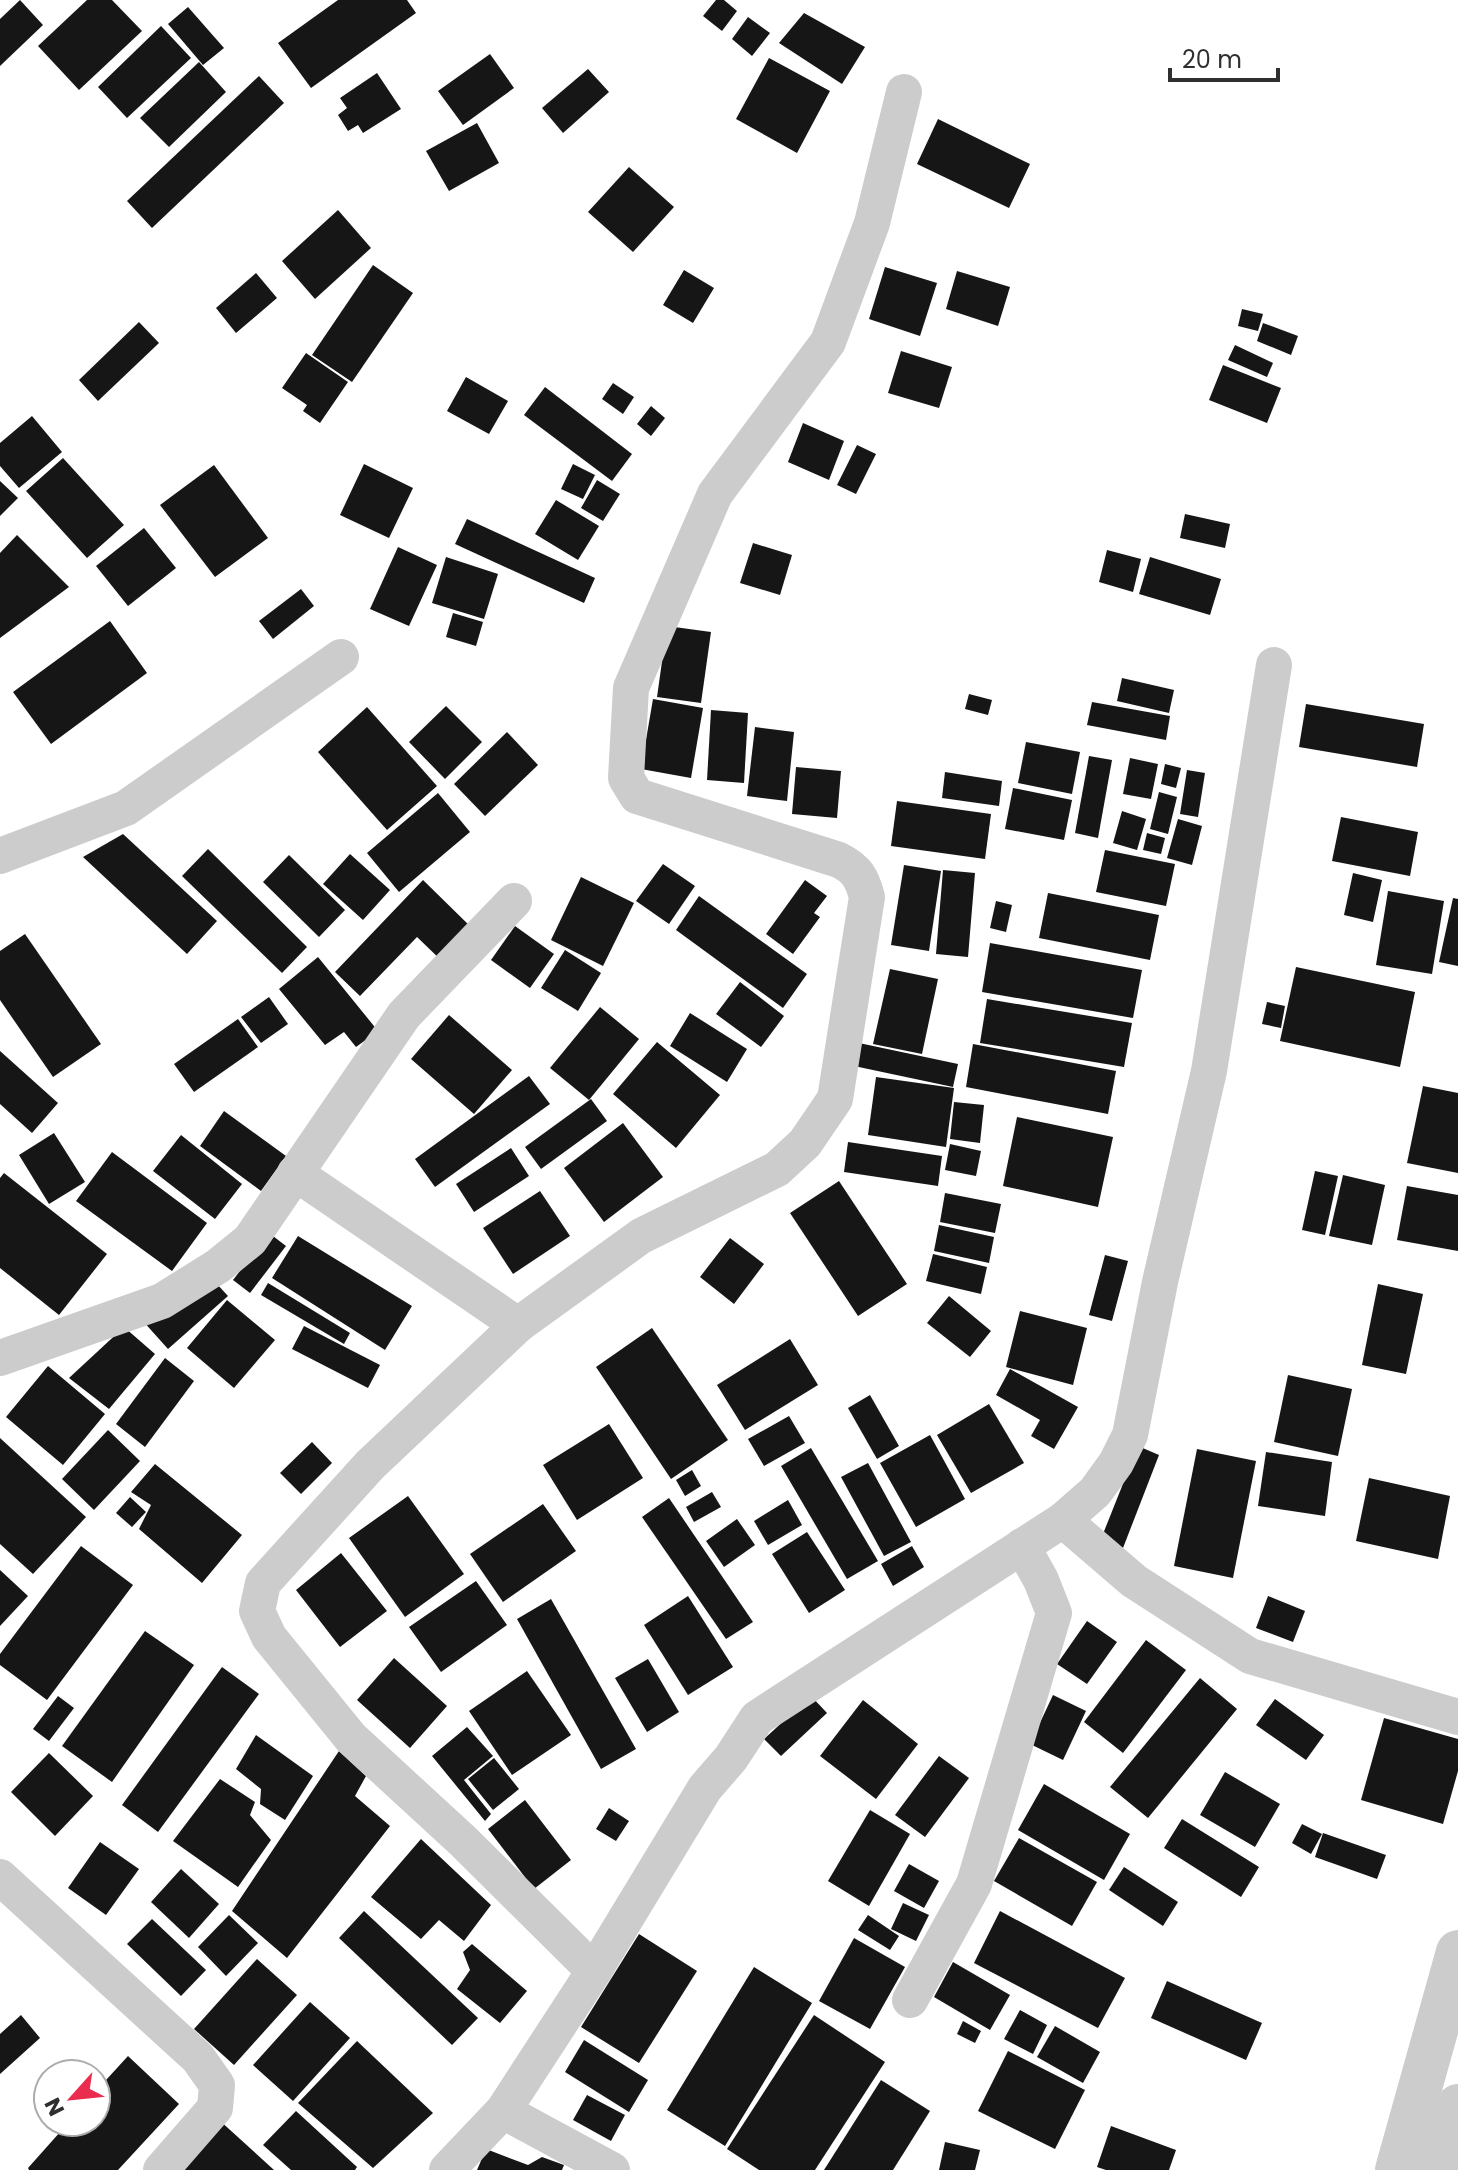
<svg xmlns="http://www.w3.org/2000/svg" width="1458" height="2170" viewBox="0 0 1458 2170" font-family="Poppins,sans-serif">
<rect width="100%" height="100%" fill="#fff"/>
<g fill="#161616">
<polygon points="20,0 43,25 0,66 0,19"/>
<polygon points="87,0 112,0 142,31 79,90 38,46"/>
<polygon points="338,0 407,0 416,13 311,88 278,43"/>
<polygon points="716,0 724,0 737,11 722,31 703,16"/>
<polygon points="188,7 224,48 203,65 168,24"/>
<polygon points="804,13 865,47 842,84 779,43"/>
<polygon points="748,17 770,33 752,56 732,39"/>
<polygon points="161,26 191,58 127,118 98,87"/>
<polygon points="490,54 514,88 463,125 438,91"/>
<polygon points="769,58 830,91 797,153 736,119"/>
<polygon points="199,62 226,92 169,147 140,118"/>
<polygon points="588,69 609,92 563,133 542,108"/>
<polygon points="377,73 401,109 363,133 358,125 348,131 338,115 347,108 340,98"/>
<polygon points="259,76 284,103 152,228 127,201"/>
<polygon points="938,119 1030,164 1009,208 917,164"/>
<polygon points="477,123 499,163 449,191 426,151"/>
<polygon points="629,167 674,207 633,252 588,212"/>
<polygon points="338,210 371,248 315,299 282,261"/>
<polygon points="373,265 413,293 352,382 312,355"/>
<polygon points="885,267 937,283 920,336 869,319"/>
<polygon points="684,270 714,288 693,323 663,305"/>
<polygon points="957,271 1010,287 998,326 946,309"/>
<polygon points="256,273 277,298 236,333 216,308"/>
<polygon points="1242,309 1263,314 1258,331 1238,326"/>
<polygon points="139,322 159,343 98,401 79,380"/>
<polygon points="1263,323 1298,336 1291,355 1257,341"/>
<polygon points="1235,345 1273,363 1267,377 1228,360"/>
<polygon points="901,351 952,367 939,408 888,393"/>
<polygon points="306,353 348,382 320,423 303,411 307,405 282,388"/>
<polygon points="1223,365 1281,388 1267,423 1209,400"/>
<polygon points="466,377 508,401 489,434 447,411"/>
<polygon points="613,383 634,397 623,414 602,399"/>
<polygon points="545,387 632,454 612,481 524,415"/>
<polygon points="651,406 665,418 651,436 637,424"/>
<polygon points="32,416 62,452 19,488 0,466 0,443"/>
<polygon points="803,423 844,441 829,480 788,462"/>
<polygon points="857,445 876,454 856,494 837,485"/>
<polygon points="63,458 124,525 87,558 26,491"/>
<polygon points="364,464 413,488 389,538 340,515"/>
<polygon points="573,464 595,475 583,499 561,489"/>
<polygon points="214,465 268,538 215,577 160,505"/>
<polygon points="597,480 620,494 603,521 581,508"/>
<polygon points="0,481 18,498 0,516"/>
<polygon points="556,500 599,526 578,560 535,534"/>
<polygon points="1185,514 1230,524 1225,548 1180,538"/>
<polygon points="467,519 595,578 584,603 455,544"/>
<polygon points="144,528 176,568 128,606 96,566"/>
<polygon points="17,535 69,587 0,638 0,553"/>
<polygon points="753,543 792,555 780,595 740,583"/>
<polygon points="398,547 437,565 409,626 370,609"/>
<polygon points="1107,550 1141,559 1133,592 1099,582"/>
<polygon points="446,557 498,574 484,619 432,603"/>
<polygon points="1150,557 1221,579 1210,615 1139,594"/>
<polygon points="301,589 314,606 273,639 259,621"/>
<polygon points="453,613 483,622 476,646 446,637"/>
<polygon points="110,621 147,673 51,744 13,692"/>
<polygon points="667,626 711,632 701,703 657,697"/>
<polygon points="1122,678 1174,690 1169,713 1117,701"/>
<polygon points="969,694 992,700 988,715 965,709"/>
<polygon points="653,699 703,708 691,778 641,769"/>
<polygon points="1092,702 1170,716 1166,740 1087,725"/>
<polygon points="1306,704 1424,724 1417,767 1299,747"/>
<polygon points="446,706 482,742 445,779 409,742"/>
<polygon points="367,707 437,786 387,830 318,752"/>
<polygon points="711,710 748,713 744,783 707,780"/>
<polygon points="755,727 794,732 787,801 747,796"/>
<polygon points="507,732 538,765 485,816 454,784"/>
<polygon points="1026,742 1080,752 1072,794 1018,783"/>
<polygon points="1089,756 1112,760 1098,838 1075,833"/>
<polygon points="1130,758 1158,764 1151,799 1123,794"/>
<polygon points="1165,764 1181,768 1176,788 1161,784"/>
<polygon points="796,767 841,771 837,818 792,814"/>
<polygon points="1187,770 1205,773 1198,817 1180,814"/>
<polygon points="945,772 1002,781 999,806 942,798"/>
<polygon points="1013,788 1072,800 1064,840 1005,829"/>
<polygon points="1159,792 1177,797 1168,834 1150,829"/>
<polygon points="438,793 470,832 399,892 367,853"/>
<polygon points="897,801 991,814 985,859 891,846"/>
<polygon points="1122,811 1146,819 1137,850 1113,843"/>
<polygon points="1341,817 1418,832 1410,876 1332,861"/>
<polygon points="1178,819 1202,826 1192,865 1167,858"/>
<polygon points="1147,833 1165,838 1161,854 1143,850"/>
<polygon points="123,834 217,921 187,954 83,857"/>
<polygon points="208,849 307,947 282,973 182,876"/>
<polygon points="1105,850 1175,864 1166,906 1096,892"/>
<polygon points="350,854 390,890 363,920 323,884"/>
<polygon points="289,855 345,910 319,937 263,882"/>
<polygon points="663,864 695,886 669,924 636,901"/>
<polygon points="904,865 941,871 929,951 891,945"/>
<polygon points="943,870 975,873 968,957 936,954"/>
<polygon points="1353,873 1382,880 1373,922 1344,915"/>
<polygon points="581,877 634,903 603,966 551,940"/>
<polygon points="423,880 475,931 444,963 417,937 360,996 335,972"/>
<polygon points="805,880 827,896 814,913 820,917 793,954 766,934"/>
<polygon points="1388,891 1444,901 1432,974 1376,965"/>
<polygon points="1048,893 1159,915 1150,960 1039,938"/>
<polygon points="699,896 807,974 783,1008 676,930"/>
<polygon points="1453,898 1458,899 1458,966 1439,962"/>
<polygon points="996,901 1012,905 1006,932 990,928"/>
<polygon points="515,926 554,954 530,988 491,960"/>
<polygon points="25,934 101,1044 53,1077 0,1000 0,951"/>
<polygon points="990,943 1142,970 1133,1018 982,992"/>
<polygon points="565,950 601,973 578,1011 541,988"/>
<polygon points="318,957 378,1031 356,1047 344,1032 325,1045 279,989"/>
<polygon points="1296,967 1415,992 1400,1067 1280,1041"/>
<polygon points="890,969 938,979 922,1054 873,1044"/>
<polygon points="740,982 784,1016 761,1047 716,1014"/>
<polygon points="269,997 288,1024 261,1043 241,1017"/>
<polygon points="987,999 1132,1023 1124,1067 980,1043"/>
<polygon points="1267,1002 1285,1006 1281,1028 1262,1024"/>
<polygon points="600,1007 639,1039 589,1100 550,1068"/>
<polygon points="690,1013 747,1049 727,1082 670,1046"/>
<polygon points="449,1015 512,1070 474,1114 411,1059"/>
<polygon points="238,1019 258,1047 194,1092 174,1064"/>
<polygon points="657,1042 720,1095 676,1148 613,1094"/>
<polygon points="859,1043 958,1064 953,1087 854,1066"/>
<polygon points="973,1044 1116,1071 1108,1114 966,1087"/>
<polygon points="0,1051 58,1103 32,1133 0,1104"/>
<polygon points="529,1076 550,1104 435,1187 415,1159"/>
<polygon points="876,1077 954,1088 946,1147 868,1135"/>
<polygon points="1423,1086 1458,1093 1458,1173 1407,1163"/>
<polygon points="591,1099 607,1121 541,1169 525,1147"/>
<polygon points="954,1102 984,1105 980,1143 950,1139"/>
<polygon points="224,1111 286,1156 261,1191 200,1146"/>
<polygon points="1017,1117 1113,1137 1098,1207 1003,1186"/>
<polygon points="623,1123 663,1177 604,1222 564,1168"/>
<polygon points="54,1133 85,1182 49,1204 19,1155"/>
<polygon points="181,1135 242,1184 215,1219 153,1171"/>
<polygon points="848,1142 942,1156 938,1186 844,1172"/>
<polygon points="950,1144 981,1151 976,1176 945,1170"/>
<polygon points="511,1148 529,1176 474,1212 456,1184"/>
<polygon points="112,1152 207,1223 172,1271 76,1201"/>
<polygon points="1315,1171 1338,1176 1325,1235 1302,1230"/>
<polygon points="4,1173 107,1254 59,1315 0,1268 0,1178"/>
<polygon points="1343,1175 1385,1185 1372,1245 1329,1236"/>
<polygon points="839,1181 907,1284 858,1316 790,1213"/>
<polygon points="1407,1186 1458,1195 1458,1251 1397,1240"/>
<polygon points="540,1191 570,1236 513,1274 483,1228"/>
<polygon points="945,1193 1001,1204 995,1233 940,1222"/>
<polygon points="939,1225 994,1237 989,1263 934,1251"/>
<polygon points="269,1233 286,1246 250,1293 233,1280"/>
<polygon points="298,1236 412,1306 385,1350 272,1278"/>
<polygon points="730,1238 764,1264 734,1304 700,1277"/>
<polygon points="933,1254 987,1267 981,1294 926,1281"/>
<polygon points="1105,1255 1128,1261 1112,1321 1089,1315"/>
<polygon points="216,1283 228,1296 168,1349 142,1320"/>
<polygon points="268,1283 350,1333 344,1344 261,1295"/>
<polygon points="1378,1284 1423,1294 1406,1374 1362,1365"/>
<polygon points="949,1296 991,1331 970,1357 927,1323"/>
<polygon points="227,1300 275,1340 234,1388 187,1348"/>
<polygon points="1020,1311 1087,1328 1073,1385 1006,1367"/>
<polygon points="304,1326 380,1365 368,1388 292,1349"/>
<polygon points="124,1327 155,1354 109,1409 69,1378"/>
<polygon points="652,1328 728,1440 671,1479 596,1367"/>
<polygon points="790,1339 818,1385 745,1430 717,1385"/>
<polygon points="165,1358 194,1381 145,1447 116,1424"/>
<polygon points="48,1366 105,1414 63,1465 6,1417"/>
<polygon points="1010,1369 1078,1407 1054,1449 1031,1436 1040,1420 996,1395"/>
<polygon points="1288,1375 1352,1389 1338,1456 1274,1442"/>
<polygon points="870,1395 899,1446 877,1459 848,1408"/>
<polygon points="989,1404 1024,1463 971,1493 937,1435"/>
<polygon points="789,1416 805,1443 764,1466 748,1439"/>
<polygon points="609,1424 643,1478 577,1520 543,1465"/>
<polygon points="108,1430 140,1461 94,1510 62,1479"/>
<polygon points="930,1435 965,1499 916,1527 880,1463"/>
<polygon points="0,1438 86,1517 33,1574 0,1544"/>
<polygon points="312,1442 332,1463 301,1494 280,1473"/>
<polygon points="1138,1446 1159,1455 1123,1548 1101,1539"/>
<polygon points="811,1448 878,1561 847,1579 781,1466"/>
<polygon points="1197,1449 1256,1461 1233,1578 1174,1566"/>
<polygon points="1266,1452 1332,1462 1325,1516 1258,1506"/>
<polygon points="868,1463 911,1542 884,1556 841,1477"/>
<polygon points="155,1464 242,1535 202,1583 139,1529 151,1505 131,1492"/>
<polygon points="692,1470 701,1486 685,1496 676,1480"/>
<polygon points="1369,1478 1450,1496 1438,1559 1356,1541"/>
<polygon points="712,1492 721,1507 694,1522 686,1507"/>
<polygon points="408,1496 464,1574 405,1617 349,1538"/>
<polygon points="130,1497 146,1512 132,1527 116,1513"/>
<polygon points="669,1498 753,1622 726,1639 642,1517"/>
<polygon points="788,1500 802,1525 768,1545 754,1521"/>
<polygon points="543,1504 576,1551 503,1602 470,1554"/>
<polygon points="737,1519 755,1545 724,1567 706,1541"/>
<polygon points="807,1532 845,1590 809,1613 772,1554"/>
<polygon points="81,1546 133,1585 47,1700 0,1665 0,1654"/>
<polygon points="912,1546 924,1567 893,1586 881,1564"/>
<polygon points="341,1553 387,1611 340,1647 296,1590"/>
<polygon points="0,1570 28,1596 0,1626"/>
<polygon points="476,1581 507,1625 441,1672 409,1627"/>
<polygon points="688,1596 733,1667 688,1695 644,1625"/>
<polygon points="1268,1596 1305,1611 1293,1642 1256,1628"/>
<polygon points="551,1599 636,1749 601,1769 517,1619"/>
<polygon points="1087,1621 1117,1642 1087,1684 1057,1664"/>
<polygon points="145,1631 194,1665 112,1782 62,1746"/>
<polygon points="1146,1640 1186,1670 1123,1753 1084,1722"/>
<polygon points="394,1658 447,1706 410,1748 357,1700"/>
<polygon points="648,1659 679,1712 647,1732 615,1678"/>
<polygon points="222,1667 259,1694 158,1832 122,1805"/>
<polygon points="527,1671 571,1735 512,1775 469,1711"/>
<polygon points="1200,1678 1237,1709 1148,1818 1110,1787"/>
<polygon points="1053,1695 1086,1711 1063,1760 1030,1744"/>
<polygon points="58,1696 74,1708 49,1741 33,1729"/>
<polygon points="811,1696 827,1713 781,1756 764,1739"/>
<polygon points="1275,1699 1324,1735 1306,1760 1256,1725"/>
<polygon points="863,1700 918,1744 876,1799 820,1756"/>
<polygon points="1384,1718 1458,1739 1458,1771 1443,1824 1361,1800"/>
<polygon points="467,1727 493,1756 464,1780 491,1814 485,1821 432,1756"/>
<polygon points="256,1735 313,1776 285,1820 260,1804 261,1789 236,1769"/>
<polygon points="339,1751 366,1776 355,1796 390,1826 287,1958 232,1911"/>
<polygon points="49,1753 93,1796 55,1836 11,1792"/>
<polygon points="939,1756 969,1778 925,1837 895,1815"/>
<polygon points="494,1758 519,1789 493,1810 468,1779"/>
<polygon points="1225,1772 1280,1804 1255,1847 1200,1815"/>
<polygon points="220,1779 255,1802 250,1815 271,1840 238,1887 173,1841"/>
<polygon points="1044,1784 1130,1834 1104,1880 1018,1830"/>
<polygon points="525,1800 571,1860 534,1889 488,1829"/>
<polygon points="609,1808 629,1821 616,1841 596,1829"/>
<polygon points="870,1810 910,1834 869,1906 828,1881"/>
<polygon points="1182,1819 1259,1867 1241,1897 1164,1848"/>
<polygon points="1302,1824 1322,1834 1311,1854 1292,1843"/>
<polygon points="1323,1833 1386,1855 1377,1879 1315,1857"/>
<polygon points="1019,1838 1097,1882 1072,1926 994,1881"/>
<polygon points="421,1839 491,1905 464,1941 439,1920 421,1939 371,1897"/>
<polygon points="100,1842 139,1869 106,1915 68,1888"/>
<polygon points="909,1864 939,1881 924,1908 894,1891"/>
<polygon points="1124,1867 1178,1902 1163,1926 1109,1890"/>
<polygon points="181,1869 219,1904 189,1938 151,1902"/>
<polygon points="903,1903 929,1915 916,1941 891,1929"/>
<polygon points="364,1911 478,2018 452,2045 339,1938"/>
<polygon points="1000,1911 1125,1978 1098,2028 974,1963"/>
<polygon points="229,1915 258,1943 226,1976 198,1947"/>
<polygon points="868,1915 899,1936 890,1950 858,1930"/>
<polygon points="152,1919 206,1970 181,1996 127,1944"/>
<polygon points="639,1934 697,1971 639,2063 581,2027"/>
<polygon points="854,1938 905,1967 870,2029 819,2001"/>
<polygon points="472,1944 527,1991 500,2023 457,1989 470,1970 463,1952"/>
<polygon points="257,1959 297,1995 234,2065 194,2029"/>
<polygon points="953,1962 1010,1995 990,2030 934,1997"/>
<polygon points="754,1967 812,2003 725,2146 667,2110"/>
<polygon points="1167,1981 1262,2023 1246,2060 1151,2018"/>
<polygon points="310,2002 350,2038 293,2101 253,2065"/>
<polygon points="1020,2010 1047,2025 1033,2054 1004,2039"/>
<polygon points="21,2015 40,2038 0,2074 0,2034"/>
<polygon points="814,2015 885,2062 815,2170 759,2170 727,2149"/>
<polygon points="963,2021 981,2031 975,2043 957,2034"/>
<polygon points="1055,2026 1100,2052 1083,2083 1037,2057"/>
<polygon points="584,2040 648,2080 629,2112 565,2072"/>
<polygon points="357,2041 433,2113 373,2168 298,2103"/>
<polygon points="1008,2051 1085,2090 1055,2149 978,2111"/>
<polygon points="128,2056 179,2104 118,2170 29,2170 28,2168 69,2122 96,2122 96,2091"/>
<polygon points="881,2080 930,2111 893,2170 824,2170"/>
<polygon points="587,2095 625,2115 611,2141 573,2120"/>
<polygon points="296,2111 357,2167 355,2170 291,2170 263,2145"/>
<polygon points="218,2119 274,2170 174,2170"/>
<polygon points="1111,2126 1176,2150 1169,2170 1106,2170 1097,2167"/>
<polygon points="945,2142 980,2150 975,2170 939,2170"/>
<polygon points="486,2149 528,2165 542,2157 564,2165 562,2170 477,2170"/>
</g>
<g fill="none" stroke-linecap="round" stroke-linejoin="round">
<g stroke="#ccc" stroke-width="36">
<polyline points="0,856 126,808 341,657"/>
<polyline points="295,1173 518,1325"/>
<polyline points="0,1358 162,1301 218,1266 250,1240 404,1015 514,901"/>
<polyline points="1063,1520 1134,1581 1250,1656 1458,1717"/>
<polyline points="0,1877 198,2058 217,2085 215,2108 161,2170"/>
<path d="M594,1971L463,1841L351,1738L269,1637L257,1611L263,1583L370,1465L518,1325L641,1236L777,1169L805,1143L835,1099L867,897C862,878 857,869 839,860L637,796L626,778L631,688L715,494L828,342L872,223L904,92"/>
<polyline points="910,2000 974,1884 1054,1613 1041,1580 1022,1546"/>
<polyline points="503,2111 612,2170"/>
<polyline points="447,2170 503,2111 594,1971 705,1788 731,1758 757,1718 1063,1520 1095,1492 1116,1463 1130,1435 1160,1282 1209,1071 1274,665"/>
</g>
<g stroke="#ccc" stroke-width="44">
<polyline points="1397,2170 1458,1952"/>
<polyline points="1442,2170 1458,2106"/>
</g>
</g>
<g transform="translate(72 2098) rotate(243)"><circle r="38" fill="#ffffff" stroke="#acacac" stroke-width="2"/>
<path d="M0-6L14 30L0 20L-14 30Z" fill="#ea2c4f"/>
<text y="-12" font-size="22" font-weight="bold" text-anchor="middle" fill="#2f2f2f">N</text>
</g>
<path d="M1170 68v12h108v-12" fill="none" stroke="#2f2f2f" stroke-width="4"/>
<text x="1182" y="68" font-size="24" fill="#2f2f2f" stroke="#ffffff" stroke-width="6" paint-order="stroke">20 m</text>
</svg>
